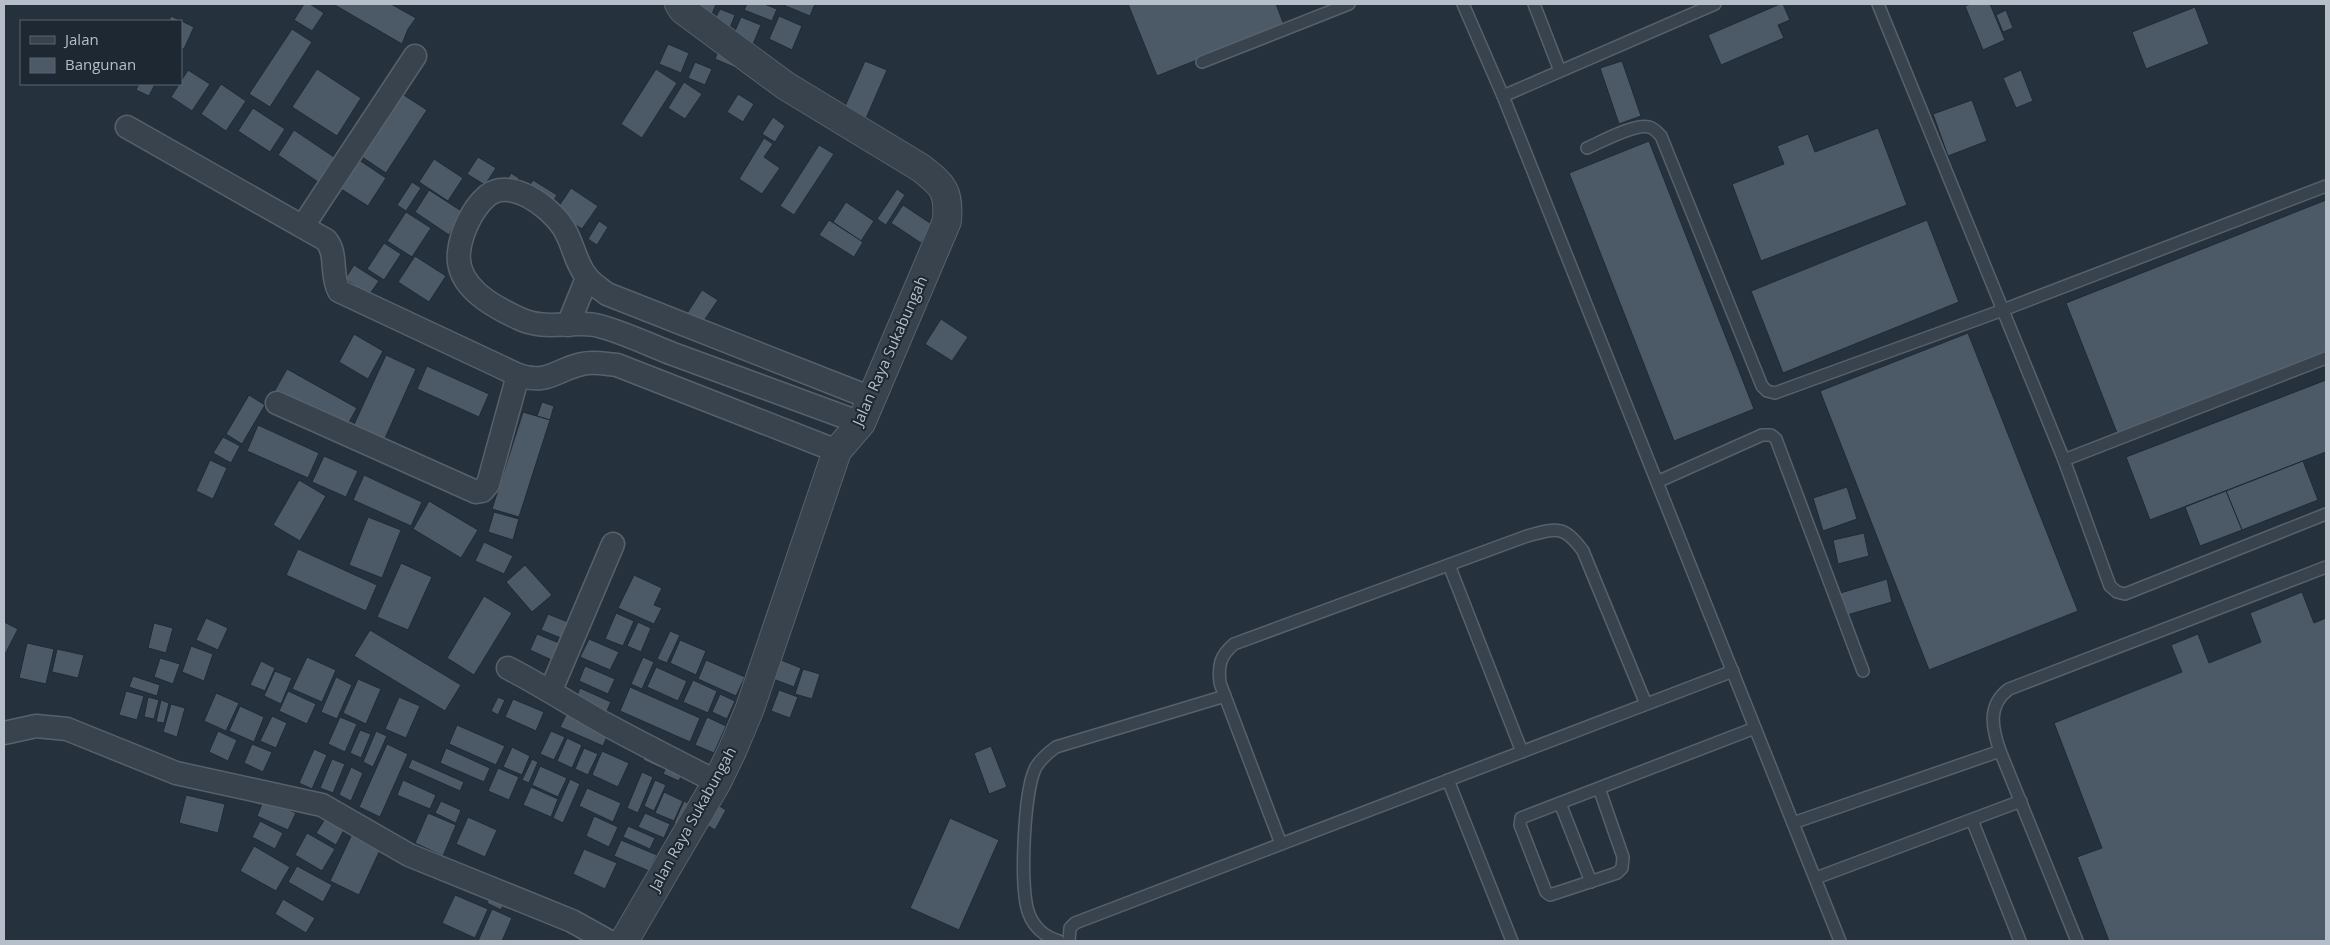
<svg xmlns="http://www.w3.org/2000/svg" width="2330" height="945" viewBox="0 0 2330 945" font-family="'Open Sans',sans-serif">
<rect width="100%" height="100%" fill="#25323e"/>
<g fill="#4c5967" stroke="#202a35">
<polygon points="304,4 310,4 324,13 312,31 294,20"/>
<polygon points="333,4 391,4 416,18 408,29 402,44"/>
<polygon points="694,4 716,4 709,22"/>
<polygon points="747,4 764,4 777,9 772,21 744,10"/>
<polygon points="781,4 815,4 810,16"/>
<polygon points="1128,4 1276,4 1284,25 1157,76"/>
<polygon points="1780,4 1783,4 1790,20 1778,25 1784,38 1721,65 1708,35"/>
<polygon points="1971,4 1990,4 2005,40 1983,50 1965,6"/>
<polygon points="2195,7 2209,44 2146,69 2132,32"/>
<polygon points="720,9 735,15 730,28 714,21"/>
<polygon points="2006,10 2013,28 2003,32 1996,15"/>
<polygon points="171,16 194,27 184,49 181,47 181,21 169,21"/>
<polygon points="779,16 802,26 792,50 769,39"/>
<polygon points="741,17 761,25 751,49 731,40"/>
<polygon points="292,29 312,42 270,107 249,94"/>
<polygon points="668,44 689,53 681,73 659,64"/>
<polygon points="718,51 740,60 736,68 715,59"/>
<polygon points="865,61 887,70 864,123 842,113"/>
<polygon points="1622,61 1641,116 1619,124 1600,68"/>
<polygon points="695,62 712,69 705,85 688,78"/>
<polygon points="317,69 361,98 337,136 292,107"/>
<polygon points="656,69 677,83 642,138 621,124"/>
<polygon points="188,70 210,84 192,111 171,97"/>
<polygon points="2021,70 2033,101 2016,108 2003,78"/>
<polygon points="684,82 702,94 685,119 668,108"/>
<polygon points="139,84 155,84 149,96 136,90"/>
<polygon points="221,84 246,101 226,131 201,114"/>
<polygon points="399,92 427,110 386,173 359,155"/>
<polygon points="738,94 754,104 743,122 727,112"/>
<polygon points="1972,100 1987,141 1948,156 1933,114"/>
<polygon points="253,108 285,129 270,152 238,131"/>
<polygon points="773,117 785,126 775,142 762,134"/>
<polygon points="1878,128 1907,205 1761,261 1732,184 1784,164 1777,146 1808,134 1815,152"/>
<polygon points="294,130 343,163 327,188 278,155"/>
<polygon points="764,138 773,144 764,157 780,168 762,194 739,179"/>
<polygon points="1649,141 1754,409 1674,441 1569,173"/>
<polygon points="819,145 834,154 794,215 780,206"/>
<polygon points="478,157 496,168 485,185 467,174"/>
<polygon points="434,159 463,178 448,201 419,182"/>
<polygon points="359,160 386,178 368,206 341,189"/>
<polygon points="511,173 519,178 512,190 504,185"/>
<polygon points="533,180 557,195 550,206 526,191"/>
<polygon points="412,182 421,188 406,211 397,205"/>
<polygon points="571,188 598,206 582,229 555,212"/>
<polygon points="897,189 905,195 886,225 877,219"/>
<polygon points="429,190 463,212 449,235 415,212"/>
<polygon points="2326,200 2326,356 2119,438 2066,303"/>
<polygon points="846,202 874,221 861,241 833,222"/>
<polygon points="903,205 933,225 921,243 891,223"/>
<polygon points="406,212 431,228 412,257 387,241"/>
<polygon points="829,220 863,242 854,257 819,235"/>
<polygon points="1927,220 1959,302 1783,373 1751,291"/>
<polygon points="599,221 608,227 597,245 588,239"/>
<polygon points="384,243 401,254 384,280 367,269"/>
<polygon points="415,256 446,276 429,302 398,282"/>
<polygon points="354,265 379,281 369,295 345,279"/>
<polygon points="702,290 718,300 699,328 684,318"/>
<polygon points="941,319 968,337 952,361 925,344"/>
<polygon points="1968,333 2078,611 1929,670 1820,391"/>
<polygon points="354,334 383,351 368,379 339,362"/>
<polygon points="386,355 416,369 382,445 351,431"/>
<polygon points="427,366 489,394 479,417 417,389"/>
<polygon points="287,369 357,408 344,431 274,392"/>
<polygon points="2326,380 2326,452 2150,520 2126,457"/>
<polygon points="249,395 265,405 242,444 226,434"/>
<polygon points="542,402 554,406 550,420 537,416"/>
<polygon points="523,412 550,420 519,517 492,509"/>
<polygon points="258,425 319,453 308,478 247,451"/>
<polygon points="223,437 240,446 231,463 213,453"/>
<polygon points="324,456 358,471 346,497 312,482"/>
<polygon points="210,460 227,468 213,499 196,491"/>
<polygon points="2303,461 2318,500 2242,530 2226,491"/>
<polygon points="364,475 422,502 411,526 353,500"/>
<polygon points="299,480 326,496 300,541 273,525"/>
<polygon points="1847,487 1857,519 1823,531 1813,498"/>
<polygon points="2226,491 2242,530 2200,546 2185,507"/>
<polygon points="429,501 478,530 461,558 413,529"/>
<polygon points="494,512 519,519 513,540 488,532"/>
<polygon points="368,517 401,530 382,578 349,565"/>
<polygon points="1864,533 1869,556 1838,564 1833,540"/>
<polygon points="484,542 513,556 504,574 475,561"/>
<polygon points="298,549 377,585 366,611 286,575"/>
<polygon points="401,563 432,577 408,630 377,617"/>
<polygon points="525,565 552,595 532,612 506,582"/>
<polygon points="634,575 662,588 654,605 662,608 654,624 618,608"/>
<polygon points="1887,579 1892,602 1847,615 1837,594"/>
<polygon points="2302,592 2314,623 2326,618 2326,941 2109,941 2077,857 2102,848 2054,723 2182,672 2171,645 2198,634 2209,663 2261,642 2250,613"/>
<polygon points="484,596 512,613 474,675 447,658"/>
<polygon points="616,613 634,621 623,646 605,639"/>
<polygon points="548,614 568,622 561,638 541,630"/>
<polygon points="206,618 228,628 218,650 196,640"/>
<polygon points="4,622 18,629 4,656"/>
<polygon points="638,622 651,628 641,652 627,646"/>
<polygon points="154,623 173,628 166,653 148,648"/>
<polygon points="370,630 461,685 445,711 354,656"/>
<polygon points="670,631 680,635 667,663 657,659"/>
<polygon points="537,634 564,645 556,662 530,650"/>
<polygon points="589,639 619,652 610,670 580,657"/>
<polygon points="680,640 706,651 696,675 670,663"/>
<polygon points="27,643 54,649 46,684 19,678"/>
<polygon points="191,646 213,654 204,681 182,672"/>
<polygon points="57,649 84,655 78,678 52,672"/>
<polygon points="307,657 336,670 322,702 292,689"/>
<polygon points="643,657 654,662 642,689 631,684"/>
<polygon points="160,658 180,664 173,684 154,677"/>
<polygon points="706,660 745,677 736,696 698,679"/>
<polygon points="781,660 801,668 794,687 773,679"/>
<polygon points="261,661 275,668 265,691 250,685"/>
<polygon points="585,666 615,679 608,694 579,681"/>
<polygon points="656,667 687,681 678,701 647,687"/>
<polygon points="803,669 820,674 812,699 795,694"/>
<polygon points="275,671 292,678 281,704 264,696"/>
<polygon points="133,676 160,685 157,696 129,687"/>
<polygon points="336,677 352,685 337,719 321,712"/>
<polygon points="358,679 381,689 366,724 343,713"/>
<polygon points="693,680 717,691 708,713 683,702"/>
<polygon points="630,687 700,718 690,742 620,711"/>
<polygon points="580,688 611,702 604,717 574,703"/>
<polygon points="779,690 798,697 790,718 771,711"/>
<polygon points="126,691 144,696 137,720 119,715"/>
<polygon points="288,691 316,704 307,724 279,711"/>
<polygon points="216,693 239,703 226,731 204,721"/>
<polygon points="720,694 735,701 727,719 712,712"/>
<polygon points="148,697 159,700 154,719 144,717"/>
<polygon points="399,697 420,706 406,738 385,729"/>
<polygon points="498,697 505,700 498,715 491,711"/>
<polygon points="513,699 544,712 536,731 505,717"/>
<polygon points="161,700 169,703 164,723 156,722"/>
<polygon points="171,704 185,708 177,737 163,732"/>
<polygon points="240,706 264,717 254,742 229,731"/>
<polygon points="567,713 609,732 603,746 560,727"/>
<polygon points="272,716 287,723 276,748 260,741"/>
<polygon points="340,717 357,724 345,752 328,744"/>
<polygon points="707,717 726,726 714,753 695,745"/>
<polygon points="457,725 505,746 496,765 449,744"/>
<polygon points="360,730 371,734 361,758 350,753"/>
<polygon points="218,731 237,740 228,761 209,752"/>
<polygon points="376,731 387,736 373,767 363,762"/>
<polygon points="551,731 565,737 554,760 540,754"/>
<polygon points="567,738 582,745 572,768 557,761"/>
<polygon points="252,744 272,752 263,772 244,763"/>
<polygon points="387,744 408,754 380,817 359,807"/>
<polygon points="991,746 1007,787 989,794 974,753"/>
<polygon points="512,747 530,756 522,775 503,767"/>
<polygon points="446,748 490,768 484,782 440,763"/>
<polygon points="584,748 598,754 588,775 575,769"/>
<polygon points="648,748 665,756 660,768 643,760"/>
<polygon points="314,749 327,755 312,789 299,783"/>
<polygon points="602,751 629,763 618,787 592,775"/>
<polygon points="332,759 345,764 333,793 320,788"/>
<polygon points="412,759 464,782 460,791 408,768"/>
<polygon points="532,759 538,762 529,783 522,780"/>
<polygon points="668,763 684,770 679,781 663,774"/>
<polygon points="540,766 567,778 558,797 532,785"/>
<polygon points="351,767 363,773 351,801 339,795"/>
<polygon points="498,768 519,777 509,800 488,791"/>
<polygon points="642,772 653,777 638,813 627,808"/>
<polygon points="570,779 580,784 563,823 553,818"/>
<polygon points="403,780 436,795 430,809 397,795"/>
<polygon points="655,780 666,785 654,811 644,806"/>
<polygon points="531,787 558,799 551,817 523,805"/>
<polygon points="587,788 621,803 613,822 579,806"/>
<polygon points="664,792 683,801 674,821 655,813"/>
<polygon points="186,795 225,804 218,833 179,823"/>
<polygon points="264,799 296,813 288,830 257,816"/>
<polygon points="441,801 461,810 456,823 435,813"/>
<polygon points="684,801 690,804 680,826 674,823"/>
<polygon points="713,802 726,810 715,830 702,822"/>
<polygon points="428,813 456,825 443,856 415,843"/>
<polygon points="645,813 670,824 664,838 638,827"/>
<polygon points="594,816 618,827 609,847 586,836"/>
<polygon points="468,817 497,830 485,857 456,844"/>
<polygon points="950,818 999,840 959,930 910,908"/>
<polygon points="325,819 344,830 336,845 316,833"/>
<polygon points="260,821 283,833 275,849 252,837"/>
<polygon points="628,826 655,838 650,849 623,837"/>
<polygon points="353,832 382,846 359,895 330,881"/>
<polygon points="307,833 335,849 322,871 295,855"/>
<polygon points="621,840 657,855 649,871 614,856"/>
<polygon points="254,846 290,867 276,891 240,871"/>
<polygon points="584,849 617,863 605,889 573,874"/>
<polygon points="297,866 332,885 323,902 288,882"/>
<polygon points="492,892 506,898 501,910 487,903"/>
<polygon points="455,895 488,909 475,938 442,923"/>
<polygon points="283,899 315,918 306,933 275,914"/>
<polygon points="492,909 512,918 502,941 478,941"/>
</g>
<g fill="none" stroke-linecap="round" stroke-linejoin="round">
<g stroke="#57616c" stroke-width="14">
<g id="service">
<polyline points="1463,4 1503,96 1840,941"/>
<polyline points="1534,4 1560,71"/>
<polyline points="1878,4 2064,460 2110,586 2117,592 2125,594 2326,514"/>
<polyline points="1202,62 1349,4"/>
<polyline points="1503,96 1715,4"/>
<path d="M1587,148C1601,142 1635,123 1649,127C1654,128 1657,132 1661,136L1762,386L1767,391L1775,393L2003,310L2326,186"/>
<polyline points="2064,460 2326,358"/>
<polyline points="1657,482 1762,435 1771,435 1776,439 1863,671"/>
<polyline points="1449,565 1522,752"/>
<polyline points="2000,751 2077,941"/>
<polyline points="1448,780 1512,941"/>
<polyline points="1599,788 1623,857 1622,868 1617,873 1550,895 1546,892 1520,825 1521,818 1755,728"/>
<polyline points="1560,803 1591,882"/>
<polyline points="1972,820 2020,941"/>
<path d="M1793,823L2000,751C1992,728 1987,705 2009,689L2326,567"/>
<path d="M1281,844L1220,683C1218,665 1220,656 1234,644L1527,536C1557,528 1564,525 1583,551L1646,704"/>
<polyline points="1816,878 2021,801"/>
<path d="M1059,941C1045,937 1034,927 1029,914C1019,890 1024,792 1035,769C1039,760 1048,753 1056,747L1225,696"/>
<polyline points="1069,941 1070,928 1075,923 1733,671"/>
</g>
</g>
<g stroke="#57616c" stroke-width="25">
<g id="minor">
<path d="M127,127L326,240C338,254 330,274 339,291L518,375C548,385 555,370 582,364C593,361 606,364 617,365L837,451"/>
<polyline points="303,226 415,56"/>
<polyline points="568,325 587,278"/>
<polyline points="277,403 476,492 482,491 488,484 518,375"/>
<path d="M861,423C798,400 736,377 673,354C652,346 616,329 595,325C568,321 544,331 518,318C492,306 455,286 459,252C461,233 472,209 487,196C510,177 549,206 563,227C573,242 575,263 587,277C592,284 601,289 607,294L871,398"/>
<path d="M508,668C543,686 576,708 611,727C646,746 682,764 717,782"/>
<polyline points="551,690 613,544"/>
<polyline points="4,733 36,726 67,729 176,773 322,805 409,855 572,921 608,941"/>
</g>
</g>
<g stroke="#57616c" stroke-width="30">
<path id="tertiary" d="M624,941L717,782L732,751L750,708L837,451L861,423L947,221C949,191 944,186 921,168L786,86L683,10L679,4"/>
</g>
<use href="#service" stroke="#39434e" stroke-width="11"/>
<use href="#minor" stroke="#39434e" stroke-width="22"/>
<use href="#tertiary" stroke="#39434e" stroke-width="28"/>
</g>
<g text-anchor="middle" stroke-width="4" stroke-linejoin="round" paint-order="stroke">
<g font-size="15" fill="#b6bec9" stroke="#1e2833">
<text transform="translate(890 351) rotate(-66)" y="5">Jalan Raya Sukabungah</text>
<text transform="translate(693 819) rotate(-61)" y="5">Jalan Raya Sukabungah</text>
</g>
</g>
<rect width="2330" height="945" fill="none" stroke="#b6bec9" stroke-width="10"/>
<rect x="20" y="20" width="162" height="65" fill="#1e2833" stroke="#5b646f"/>
<rect x="30" y="36" width="25" height="8" fill="#39434e" stroke="#5b646f"/>
<text x="65" y="45" font-size="15" fill="#b6bec9">Jalan</text>
<rect x="30" y="58" width="25" height="15" fill="#4c5967" stroke="#5b646f"/>
<text x="65" y="70" font-size="15" fill="#b6bec9">Bangunan</text>
</svg>
